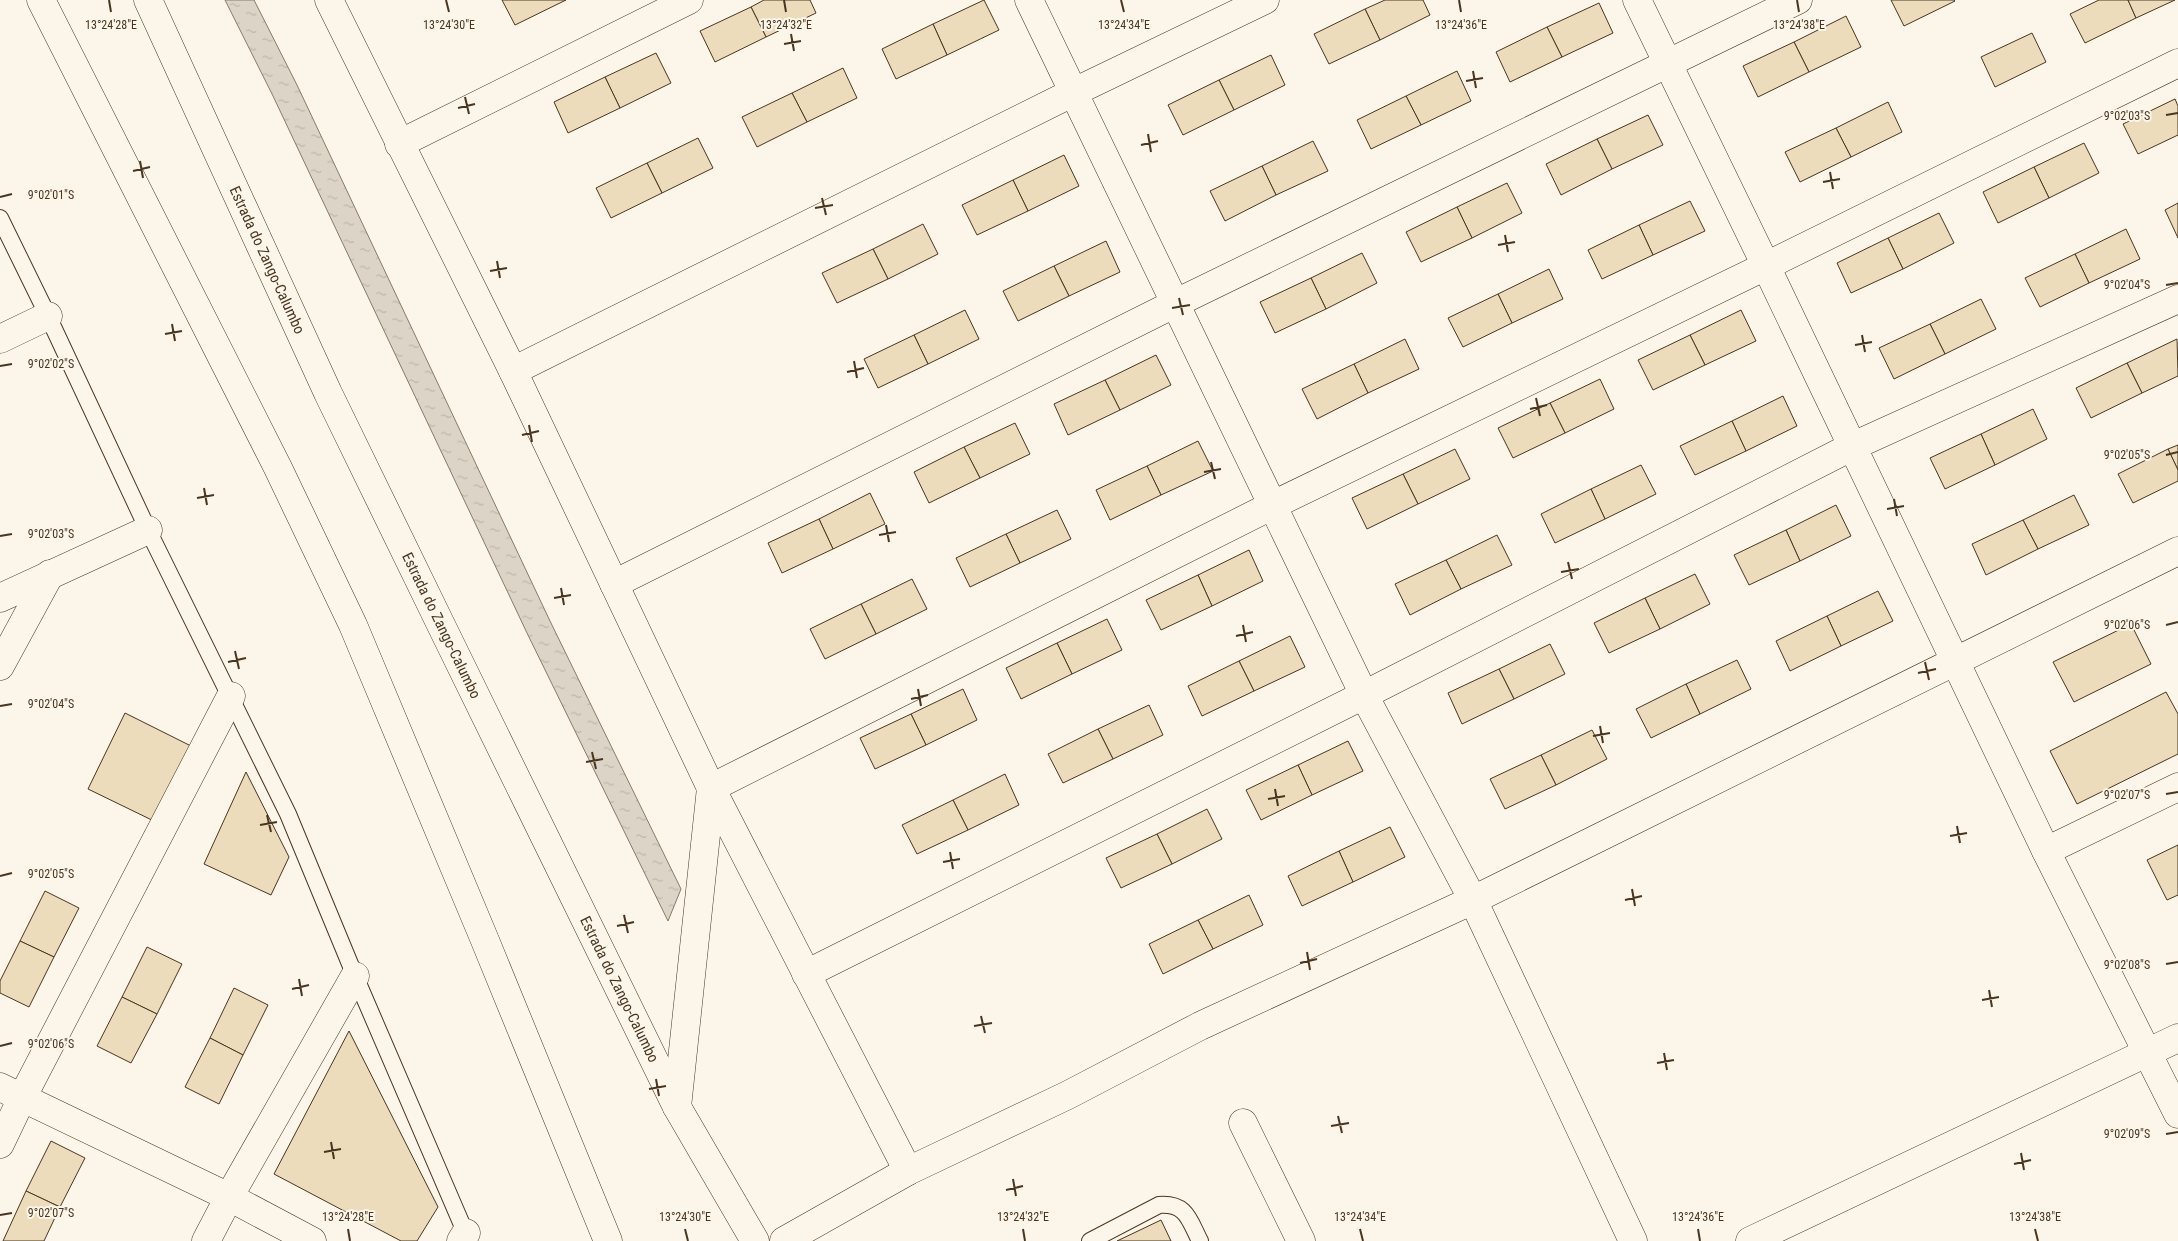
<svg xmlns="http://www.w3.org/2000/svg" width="2178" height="1241" viewBox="0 0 2178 1241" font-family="'Roboto Condensed',sans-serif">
<defs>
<pattern id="water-ripples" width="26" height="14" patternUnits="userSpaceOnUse" patternTransform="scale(1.25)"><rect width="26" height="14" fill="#dcd4c6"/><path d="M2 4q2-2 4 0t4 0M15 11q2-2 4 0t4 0" fill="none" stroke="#beb7aa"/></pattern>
</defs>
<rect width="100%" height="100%" fill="#fbf6e9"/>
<polygon fill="url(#water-ripples)" stroke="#887966" points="225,0 254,0 297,85 550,621 681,889 668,921 527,633 273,96"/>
<g fill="#ecdcbc" stroke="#4a3520">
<polygon points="502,0 566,0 515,25"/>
<polygon points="764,0 810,0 816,13 766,37 751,7"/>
<polygon points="984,0 999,30 947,55 933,24"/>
<polygon points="1385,0 1423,0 1430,15 1380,40 1365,9"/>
<polygon points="1891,0 1954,0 1955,1 1904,26"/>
<polygon points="2099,0 2128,0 2136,18 2085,43 2070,14"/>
<polygon points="2128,0 2175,0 2136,18"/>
<polygon points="1599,3 1613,33 1562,57 1547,27"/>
<polygon points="751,7 766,37 715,62 700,31"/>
<polygon points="1365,9 1380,40 1329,64 1314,34"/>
<polygon points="1846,16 1861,47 1809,72 1794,42"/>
<polygon points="933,24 947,55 896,79 882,49"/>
<polygon points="1547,27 1562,57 1510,82 1496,52"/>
<polygon points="2032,33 2046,62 1995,87 1981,57"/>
<polygon points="1794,42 1809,72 1758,97 1743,66"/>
<polygon points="656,53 671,83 620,108 605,77"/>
<polygon points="1271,55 1285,85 1234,110 1219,80"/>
<polygon points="843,68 857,98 807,122 792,93"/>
<polygon points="1457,71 1471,101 1421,125 1406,96"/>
<polygon points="605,77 620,108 568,133 554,102"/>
<polygon points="1219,80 1234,110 1183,135 1168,105"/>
<polygon points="792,93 807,122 757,147 742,117"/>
<polygon points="1406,96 1421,125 1371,149 1357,120"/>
<polygon points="2175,99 2178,106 2178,135 2138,154 2123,124"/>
<polygon points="1888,102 1902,132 1851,157 1836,128"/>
<polygon points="1648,115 1663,145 1612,169 1597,139"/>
<polygon points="1836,128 1851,157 1800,182 1785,152"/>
<polygon points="698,138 713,168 662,193 647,163"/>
<polygon points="1597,139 1612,169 1561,195 1546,164"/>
<polygon points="1313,141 1328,171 1276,195 1262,166"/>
<polygon points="2084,143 2099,173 2049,198 2034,167"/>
<polygon points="1064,155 1079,186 1028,211 1013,180"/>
<polygon points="647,163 662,193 611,218 596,188"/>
<polygon points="1262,166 1276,195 1225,221 1210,191"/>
<polygon points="2034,167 2049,198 1998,223 1983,192"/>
<polygon points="1013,180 1028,211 977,235 962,205"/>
<polygon points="1507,183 1522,213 1472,238 1457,207"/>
<polygon points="1690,201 1705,231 1653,255 1639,225"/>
<polygon points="2178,203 2178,238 2165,210"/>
<polygon points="1457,207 1472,238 1421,262 1406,232"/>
<polygon points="1939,213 1954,243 1903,269 1888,238"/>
<polygon points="923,224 938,254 888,279 873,249"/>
<polygon points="1639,225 1653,255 1602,279 1588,250"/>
<polygon points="2126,229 2140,259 2089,283 2075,254"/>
<polygon points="1888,238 1903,269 1851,293 1837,263"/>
<polygon points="1106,241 1120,272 1069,296 1054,266"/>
<polygon points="873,249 888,279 837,303 822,273"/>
<polygon points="1362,253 1377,283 1326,309 1311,278"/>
<polygon points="2075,254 2089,283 2040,307 2025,278"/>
<polygon points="1054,266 1069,296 1018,321 1003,291"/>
<polygon points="1549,269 1563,299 1512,323 1498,294"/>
<polygon points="1311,278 1326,309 1275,333 1260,302"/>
<polygon points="1498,294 1512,323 1463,347 1448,318"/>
<polygon points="1981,299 1996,329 1945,354 1930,324"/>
<polygon points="965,310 979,339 928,364 914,335"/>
<polygon points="1741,310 1756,341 1705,365 1690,335"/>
<polygon points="1930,324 1945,354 1894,379 1879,348"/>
<polygon points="914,335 928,364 878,388 864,359"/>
<polygon points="1690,335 1705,365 1653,390 1638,360"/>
<polygon points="1405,339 1419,369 1368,393 1354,364"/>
<polygon points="2177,339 2178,376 2142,393 2127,363"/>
<polygon points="1156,355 1171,385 1120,410 1105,380"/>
<polygon points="2127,363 2142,393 2091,418 2076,388"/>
<polygon points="1354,364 1368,393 1317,419 1302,389"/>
<polygon points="1600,379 1614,409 1565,433 1550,403"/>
<polygon points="1105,380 1120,410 1068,435 1054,404"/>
<polygon points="1783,396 1797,426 1746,451 1732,421"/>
<polygon points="1550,403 1565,433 1513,458 1498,428"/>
<polygon points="2033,409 2047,439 1995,465 1981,434"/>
<polygon points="1732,421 1746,451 1695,475 1680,446"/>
<polygon points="1015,423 1030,454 980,478 964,447"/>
<polygon points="1981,434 1995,465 1945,489 1930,458"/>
<polygon points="1198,441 1213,471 1161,495 1147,466"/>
<polygon points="2178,445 2178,470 2168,449"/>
<polygon points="964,447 980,478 929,503 914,472"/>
<polygon points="1455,449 1470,479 1418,504 1403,474"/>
<polygon points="2168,449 2178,470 2178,481 2133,503 2118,474"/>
<polygon points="1641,465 1656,494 1605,519 1591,489"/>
<polygon points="1147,466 1161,495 1110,520 1096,490"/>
<polygon points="1403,474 1418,504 1367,529 1352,498"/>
<polygon points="1591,489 1605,519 1555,543 1541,514"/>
<polygon points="870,493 885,524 833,549 819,519"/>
<polygon points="2074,495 2089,525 2038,549 2023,520"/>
<polygon points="1836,505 1851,536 1800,561 1786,530"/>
<polygon points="1057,510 1071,539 1020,563 1006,534"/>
<polygon points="819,519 833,549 782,573 768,543"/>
<polygon points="2023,520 2038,549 1986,575 1972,544"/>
<polygon points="1786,530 1800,561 1749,585 1734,555"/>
<polygon points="1006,534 1020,563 970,587 956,558"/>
<polygon points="1497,535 1512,565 1461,589 1446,560"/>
<polygon points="1249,550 1263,581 1212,606 1198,575"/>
<polygon points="1446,560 1461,589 1410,615 1395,584"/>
<polygon points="1695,574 1710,604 1660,629 1645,598"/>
<polygon points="1198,575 1212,606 1161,630 1146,600"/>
<polygon points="912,579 927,609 876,634 861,604"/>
<polygon points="1878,591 1893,621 1841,646 1827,616"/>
<polygon points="1645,598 1660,629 1609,653 1594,623"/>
<polygon points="861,604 876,634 825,659 810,629"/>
<polygon points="1827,616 1841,646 1790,671 1776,641"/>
<polygon points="1107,619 1122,650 1072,674 1057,643"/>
<polygon points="2131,624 2151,664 2074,702 2053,662"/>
<polygon points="1290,636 1305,667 1254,691 1239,661"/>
<polygon points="1057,643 1072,674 1021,699 1006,668"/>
<polygon points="1550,644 1565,674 1514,699 1499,669"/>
<polygon points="1737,660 1751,689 1700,714 1686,684"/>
<polygon points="1239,661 1254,691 1202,716 1188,686"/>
<polygon points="1499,669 1514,699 1462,724 1448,693"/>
<polygon points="1686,684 1700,714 1651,738 1636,709"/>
<polygon points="963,689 977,720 926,745 911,714"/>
<polygon points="2166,692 2178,714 2178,754 2077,804 2050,751"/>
<polygon points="1149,705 1163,735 1113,759 1098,729"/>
<polygon points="125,713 195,748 158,823 88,789"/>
<polygon points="911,714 926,745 875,769 860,738"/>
<polygon points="1098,729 1113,759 1063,783 1048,754"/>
<polygon points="1592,730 1607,759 1556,785 1541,755"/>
<polygon points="1348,741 1363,771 1312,795 1298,765"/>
<polygon points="1541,755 1556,785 1505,809 1490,779"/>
<polygon points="1298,765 1312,795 1261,820 1246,790"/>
<polygon points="246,772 289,857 271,895 204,864"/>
<polygon points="1005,774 1019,805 968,830 953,800"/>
<polygon points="953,800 968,830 917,854 902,825"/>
<polygon points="1207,809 1222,839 1172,864 1157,834"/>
<polygon points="1390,827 1405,857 1353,882 1339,851"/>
<polygon points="1157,834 1172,864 1121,888 1106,858"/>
<polygon points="2178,845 2178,895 2167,900 2147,860"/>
<polygon points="1339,851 1353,882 1302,906 1288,876"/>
<polygon points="45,891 79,908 54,957 20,941"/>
<polygon points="1249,895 1263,925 1213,949 1198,920"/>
<polygon points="1198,920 1213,949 1163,974 1149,944"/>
<polygon points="20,941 54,957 29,1007 0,993 0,981"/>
<polygon points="147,947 182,964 157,1014 122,997"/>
<polygon points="234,988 268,1005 243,1055 210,1038"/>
<polygon points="122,997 157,1014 131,1063 97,1046"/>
<polygon points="349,1031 438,1207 417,1241 401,1241 274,1174"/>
<polygon points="210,1038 243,1055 219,1104 185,1087"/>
<polygon points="51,1141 85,1158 60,1207 26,1191"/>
<polygon points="26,1191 60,1207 44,1241 3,1241"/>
<polygon points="1161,1220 1171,1241 1117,1241"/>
</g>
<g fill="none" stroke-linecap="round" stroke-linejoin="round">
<g stroke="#4a3520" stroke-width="18">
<g id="service">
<polyline points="0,218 48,316 148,530 288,814 355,976 469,1241"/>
<path d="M1090,1241L1159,1205C1187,1203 1189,1220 1200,1241"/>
</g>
</g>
<g stroke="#4a3520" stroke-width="29">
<g id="minor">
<polyline points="329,0 513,371 711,788 908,1171"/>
<polyline points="1029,0 1364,695 1473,900 1633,1241"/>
<polyline points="1637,0 1766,266 2046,851 2178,1114"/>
<polyline points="399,144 689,0"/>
<polyline points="0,339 48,316"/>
<polyline points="513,371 1072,93 1265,0"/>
<polyline points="614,584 1174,304 1798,0"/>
<polyline points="0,598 148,530"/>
<polyline points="0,666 50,574"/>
<polyline points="2046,851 2178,787"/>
<polyline points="806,974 1364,695 1851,447 2178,299"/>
<polyline points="0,1087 229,1197 312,1241"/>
<polyline points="677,1107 711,788 1273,505 1766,266 2178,63"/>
<polyline points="1243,1123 1301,1241"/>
<polyline points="0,1144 22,1098 231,696"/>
<polyline points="206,1241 229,1197 355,976"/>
<polyline points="461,1241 466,1233"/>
<polyline points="1750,1241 2178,1038"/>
</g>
</g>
<g stroke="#4a3520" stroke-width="29">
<polyline id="tertiary" points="784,1241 908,1171 1068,1095 1200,1026 1473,900 2178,551"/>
</g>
<g stroke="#4a3520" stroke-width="29">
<g id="secondary">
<polyline points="41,0 278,468 353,625 484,938 608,1241"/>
<path id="s1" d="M148,0L328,393L443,629L677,1107L755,1241"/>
</g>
</g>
<use href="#service" stroke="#fbf6e9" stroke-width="16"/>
<use href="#minor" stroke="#fbf6e9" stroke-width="28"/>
<use href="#tertiary" stroke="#fbf6e9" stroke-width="28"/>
<use href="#secondary" stroke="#fbf6e9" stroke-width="28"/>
</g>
<path fill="none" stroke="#4a3520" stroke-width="2" d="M109,0L111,12M446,0L449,12M784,0L786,12M1121,0L1124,12M1459,0L1461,12M1797,0L1799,12M791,34L794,51M784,44L801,41M1473,71L1476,88M1466,81L1483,78M465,97L469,114M458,108L475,104M2166,115L2178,113M1148,134L1151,152M1141,145L1158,141M140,161L143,178M133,171L150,167M1830,172L1833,189M1823,182L1840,179M0,197L12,194M822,198L826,215M815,208L833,205M1505,235L1508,252M1498,245L1515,242M497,261L500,278M490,271L507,268M2166,285L2178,283M1179,298L1183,315M1172,308L1190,305M172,324L175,341M165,334L182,331M1862,335L1865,352M1855,345L1872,342M854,361L857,378M0,366L12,364M847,372L864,368M1536,398L1540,416M1530,409L1547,405M529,425L532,442M522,435L539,431M2166,455L2178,452M1211,462L1215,479M1204,472L1221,469M204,488L207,505M197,498L214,495M1894,499L1897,516M1887,509L1904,506M886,525L889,542M879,535L896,532M0,536L12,534M1568,562L1572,579M1561,572L1579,569M561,588L564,605M554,598L571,595M1243,625L1246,642M2166,625L2178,622M1236,636L1253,632M235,651L239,669M228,662L246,658M1925,662L1929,680M1918,673L1936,669M918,689L921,706M911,699L928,695M0,706L12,704M1600,726L1603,743M1593,736L1610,733M592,752L596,769M586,762L603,759M1275,789L1278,806M2166,794L2178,792M1268,799L1285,796M267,815L271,832M260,825L277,822M1957,826L1960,843M1950,836L1967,833M950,852L953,869M943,862L960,859M0,876L12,873M1632,889L1635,906M1625,900L1642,896M624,915L628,933M617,926L634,922M1307,952L1310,970M1300,963L1317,959M2166,964L2178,962M299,979L302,996M292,989L309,985M1989,990L1992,1007M1982,1000L1999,997M981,1016L985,1033M974,1026L992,1023M0,1046L12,1043M1664,1053L1667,1070M1657,1063L1674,1060M656,1079L659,1096M649,1089L666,1086M1338,1116L1342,1133M1331,1126L1349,1123M2166,1134L2178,1132M331,1142L334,1159M324,1152L341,1149M2021,1153L2024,1170M2014,1164L2031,1160M1013,1179L1016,1196M1006,1190L1023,1186M0,1215L12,1213M348,1229L350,1241M685,1229L688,1241M1023,1229L1025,1241M1360,1229L1363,1241M1698,1229L1700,1241M2035,1229L2038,1241"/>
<g text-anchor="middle" stroke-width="4" stroke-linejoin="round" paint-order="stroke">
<g font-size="15" fill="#4a3520" stroke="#fbf6e9">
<text dy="5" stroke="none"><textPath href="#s1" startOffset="286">Estrada do Zango-Calumbo</textPath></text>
<text dy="5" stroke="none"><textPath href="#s1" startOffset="691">Estrada do Zango-Calumbo</textPath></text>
<text dy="5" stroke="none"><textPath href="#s1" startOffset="1096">Estrada do Zango-Calumbo</textPath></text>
</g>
</g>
<g font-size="12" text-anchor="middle" fill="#4a3520" stroke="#fbf6e9" stroke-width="4" stroke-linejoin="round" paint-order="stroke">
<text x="111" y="29">13°24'28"E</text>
<text x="449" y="29">13°24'30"E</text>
<text x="786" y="29">13°24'32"E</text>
<text x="1124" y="29">13°24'34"E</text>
<text x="1461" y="29">13°24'36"E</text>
<text x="1799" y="29">13°24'38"E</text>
<text x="2127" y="120">9°02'03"S</text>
<text x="51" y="199">9°02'01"S</text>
<text x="2127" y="289">9°02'04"S</text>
<text x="51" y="368">9°02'02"S</text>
<text x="2127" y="459">9°02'05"S</text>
<text x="51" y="538">9°02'03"S</text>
<text x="2127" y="629">9°02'06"S</text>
<text x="51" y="708">9°02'04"S</text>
<text x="2127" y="799">9°02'07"S</text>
<text x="51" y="878">9°02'05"S</text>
<text x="2127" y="969">9°02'08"S</text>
<text x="51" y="1048">9°02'06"S</text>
<text x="2127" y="1138">9°02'09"S</text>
<text x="51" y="1217">9°02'07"S</text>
<text x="348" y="1221">13°24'28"E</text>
<text x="685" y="1221">13°24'30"E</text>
<text x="1023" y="1221">13°24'32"E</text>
<text x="1360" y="1221">13°24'34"E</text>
<text x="1698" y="1221">13°24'36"E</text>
<text x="2035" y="1221">13°24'38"E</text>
</g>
</svg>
